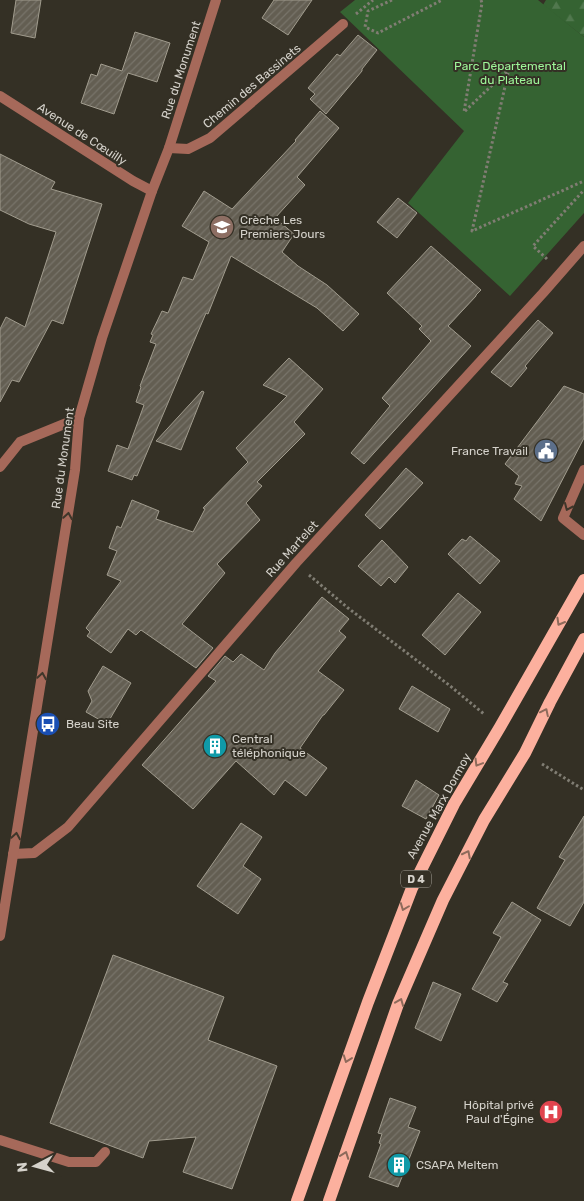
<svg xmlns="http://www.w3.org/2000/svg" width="584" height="1201" viewBox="0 0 584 1201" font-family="Rubik,sans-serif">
<defs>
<pattern id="forest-firs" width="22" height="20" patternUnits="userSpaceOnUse" patternTransform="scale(1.25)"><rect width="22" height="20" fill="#356332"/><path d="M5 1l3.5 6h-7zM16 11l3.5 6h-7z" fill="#51784e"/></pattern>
<pattern id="building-hatch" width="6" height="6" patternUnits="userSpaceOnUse" patternTransform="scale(1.25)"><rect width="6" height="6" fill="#635e52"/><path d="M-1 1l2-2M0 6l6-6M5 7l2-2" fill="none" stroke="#78746a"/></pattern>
</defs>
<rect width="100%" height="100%" fill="#343025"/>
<polygon fill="url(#forest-firs)" points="546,0 584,0 584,37 543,5"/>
<polygon fill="#356332" points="355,0 538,0 584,37 584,213 510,296 408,203 464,131 340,12"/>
<g fill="url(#building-hatch)" stroke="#a19c8e">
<polygon points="16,0 41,0 35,38 11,33"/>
<polygon points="274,0 312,0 288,35 262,18"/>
<polygon points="135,32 170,43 157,82 128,73 114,114 81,103 91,74 97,76 101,64 122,71"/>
<polygon points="358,35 377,50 362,69 362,71 326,114 310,99 315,94 308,88 337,54 340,56"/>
<polygon points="320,111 339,128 297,177 305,185 275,218 294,234 282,252 298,266 327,285 359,314 343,331 317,308 231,256 208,314 206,313 137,476 134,475 132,480 108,471 117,445 128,449 144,405 136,402 141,387 140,386 156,344 150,342 153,335 151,334 162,311 168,313 183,277 193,280 209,242 182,226 204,191 232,209 296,141 295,140"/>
<polygon points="0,154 55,182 51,189 102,204 63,324 52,320 19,382 12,380 0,402 0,329 6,317 25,327 56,232 29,224 0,210"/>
<polygon points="398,198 417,213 397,238 377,222"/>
<polygon points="431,246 481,290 476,295 476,296 448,326 471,346 364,464 351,453 390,406 382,398 431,341 419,329 422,326 387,293"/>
<polygon points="538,320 553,333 525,366 527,368 511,387 491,372"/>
<polygon points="289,358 323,389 294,422 305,434 257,482 262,486 246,503 260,520 217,564 225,573 182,624 213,648 196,668 141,630 136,635 128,629 111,653 87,636 90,632 86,628 121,581 107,575 117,551 109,548 117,526 121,528 132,500 159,511 156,519 193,532 205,509 203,508 248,462 236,448 287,396 263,385"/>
<polygon points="564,386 584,394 584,438 541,521 514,499 522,486 515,484 519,476 505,464"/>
<polygon points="202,391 204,392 181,450 156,441"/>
<polygon points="406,468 423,483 380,529 365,515"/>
<polygon points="470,536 500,561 480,584 448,554 462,539 466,541"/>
<polygon points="382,540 408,567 395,583 389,577 381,586 358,566"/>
<polygon points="458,593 481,612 445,655 422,635"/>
<polygon points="322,597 349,619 339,631 346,637 318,671 344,690 324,715 323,715 300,748 327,768 306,796 285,780 274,795 236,761 193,809 142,765 216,681 208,676 225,656 233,662 241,654 264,670 275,653"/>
<polygon points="103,666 131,683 107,724 86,712 92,701 88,691"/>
<polygon points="412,686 450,709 438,732 399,709"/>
<polygon points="416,780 439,795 426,819 402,806"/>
<polygon points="584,816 584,902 570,926 537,908 565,860 559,857"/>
<polygon points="241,823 262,837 243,866 261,879 238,914 197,886"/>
<polygon points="512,902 541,920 503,982 508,984 497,1002 472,989 501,937 493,933"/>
<polygon points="113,955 224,997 208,1040 277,1066 232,1189 183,1172 196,1137 149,1141 143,1158 50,1123"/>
<polygon points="433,982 461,994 441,1041 415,1028"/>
<polygon points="390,1098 416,1107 408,1127 420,1131 398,1187 369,1177 381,1144 379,1143 382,1134 378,1133"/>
</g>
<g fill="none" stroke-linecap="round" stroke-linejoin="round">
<g stroke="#807d73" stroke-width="3" stroke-dasharray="2.5 2.5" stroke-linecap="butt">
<polyline points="392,0 368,11 365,27 378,33 442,0"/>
<polyline points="481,0 482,3 464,112 509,69 472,231 584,181"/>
<polyline points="356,14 373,0"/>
<polyline points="547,259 533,246 584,190"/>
<polyline points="309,575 348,608 449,685 484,714"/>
<polyline points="542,764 584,790"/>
</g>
<g stroke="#a6695a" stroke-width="10">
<polyline points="584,470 563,518 584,535"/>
<polyline points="0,1140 69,1162 96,1162 105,1152"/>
</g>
<g stroke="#a6695a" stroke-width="10">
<polyline points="0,96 133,181 152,191"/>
<polyline points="169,148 188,149 210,138 343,24"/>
<polyline points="0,467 20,442 79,418"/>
<polyline points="13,854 34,853 68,827 296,563 543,293 584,246"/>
<polyline points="0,936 75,470 79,418 102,338 152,191 169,148 216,0"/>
</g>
<g stroke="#fcb09e" stroke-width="12">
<polyline points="297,1201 368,1002 412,888 454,804 500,727 584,580"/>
<polyline points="329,1201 398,1004 443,900 484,820 525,753 550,702 584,639"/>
</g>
</g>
<defs><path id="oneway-chevron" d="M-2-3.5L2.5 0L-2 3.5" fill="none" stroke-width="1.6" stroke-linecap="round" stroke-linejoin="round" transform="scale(1.25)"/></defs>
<g stroke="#3f362a">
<use href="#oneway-chevron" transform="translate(568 507) rotate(114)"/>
<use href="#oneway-chevron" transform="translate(68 516) rotate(-81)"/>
<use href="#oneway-chevron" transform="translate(42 676) rotate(-81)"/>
<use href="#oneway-chevron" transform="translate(16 836) rotate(-81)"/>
</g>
<g stroke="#8e6a5b">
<use href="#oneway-chevron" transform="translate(560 622) rotate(120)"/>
<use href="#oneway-chevron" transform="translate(545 712) rotate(-64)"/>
<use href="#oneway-chevron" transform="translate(478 763) rotate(121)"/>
<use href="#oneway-chevron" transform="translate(467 854) rotate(-63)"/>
<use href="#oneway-chevron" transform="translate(404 907) rotate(111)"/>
<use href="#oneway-chevron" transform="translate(400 1002) rotate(-68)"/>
<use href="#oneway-chevron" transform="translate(347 1059) rotate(110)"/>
<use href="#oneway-chevron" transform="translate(345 1155) rotate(-70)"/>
</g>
<defs>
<g id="school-disc" transform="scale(1.25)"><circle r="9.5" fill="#8d6e63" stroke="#343025"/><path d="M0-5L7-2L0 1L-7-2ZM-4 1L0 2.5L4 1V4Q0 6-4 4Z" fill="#fff"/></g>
<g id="civic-disc" transform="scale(1.25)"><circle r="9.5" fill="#5c6f8a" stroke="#343025"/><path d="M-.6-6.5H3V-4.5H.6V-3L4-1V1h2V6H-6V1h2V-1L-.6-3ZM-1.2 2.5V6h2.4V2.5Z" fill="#fff"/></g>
<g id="bus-disc" transform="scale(1.25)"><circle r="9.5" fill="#1a4fb4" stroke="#343025"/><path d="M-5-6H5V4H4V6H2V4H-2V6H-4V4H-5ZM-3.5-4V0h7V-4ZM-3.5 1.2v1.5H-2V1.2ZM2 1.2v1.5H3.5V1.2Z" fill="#fff"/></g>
<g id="building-disc" transform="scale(1.25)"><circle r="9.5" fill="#0f9aa8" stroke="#343025"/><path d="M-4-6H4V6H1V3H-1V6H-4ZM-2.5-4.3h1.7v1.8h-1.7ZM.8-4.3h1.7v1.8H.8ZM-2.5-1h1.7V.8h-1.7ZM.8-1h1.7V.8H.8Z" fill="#fff"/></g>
<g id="hospital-disc" transform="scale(1.25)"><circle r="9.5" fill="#e0444e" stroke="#343025"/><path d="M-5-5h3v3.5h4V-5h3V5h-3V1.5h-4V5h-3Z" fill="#fff"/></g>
</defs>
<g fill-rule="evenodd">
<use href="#school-disc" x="222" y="227"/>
<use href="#civic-disc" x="546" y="451"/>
<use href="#bus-disc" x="48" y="724"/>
<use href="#building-disc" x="215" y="746"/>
<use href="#hospital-disc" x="551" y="1112"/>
<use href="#building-disc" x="399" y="1165"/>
</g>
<g text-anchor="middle" stroke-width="4" stroke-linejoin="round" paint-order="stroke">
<rect fill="#343025" stroke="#a5a199" stroke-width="1" x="401" y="870.5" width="30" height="17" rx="4"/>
<g font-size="11" font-weight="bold" fill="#d5d2cb">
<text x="416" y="883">D 4</text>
</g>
<g font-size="12" fill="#9ef799" stroke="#343025">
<text x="510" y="70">Parc Départemental<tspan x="510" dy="14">du Plateau</tspan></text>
</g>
<g font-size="12" fill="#d5d2cb" stroke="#343025">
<text transform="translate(181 70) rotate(-72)" y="4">Rue du Monument</text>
<text transform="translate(252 86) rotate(-40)" y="4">Chemin des Bassinets</text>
<text transform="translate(82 134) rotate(33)" y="4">Avenue de Cœuilly</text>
<text transform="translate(63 458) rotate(-82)" y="4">Rue du Monument</text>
<text transform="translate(292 549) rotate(-48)" y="4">Rue Martelet</text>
<text transform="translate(439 806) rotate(-61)" y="4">Avenue Marx Dormoy</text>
</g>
<g font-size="12" fill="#d5d2cb" stroke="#343025" text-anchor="start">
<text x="240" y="224">Crèche Les<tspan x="240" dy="14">Premiers Jours</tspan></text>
<text x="528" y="455" text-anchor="end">France Travail</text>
<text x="66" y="728">Beau Site</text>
<text x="232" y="743">Central<tspan x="232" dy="14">téléphonique</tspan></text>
<text x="534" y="1109" text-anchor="end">Hôpital privé<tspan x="534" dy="14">Paul d'Égine</tspan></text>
<text x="416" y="1169">CSAPA Meltem</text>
</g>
</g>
<g transform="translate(35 1166) rotate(264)" stroke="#343025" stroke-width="4" paint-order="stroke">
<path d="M0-4L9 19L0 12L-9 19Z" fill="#d5d2cb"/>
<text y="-8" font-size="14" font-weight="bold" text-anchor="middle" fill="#d5d2cb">N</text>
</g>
</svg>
